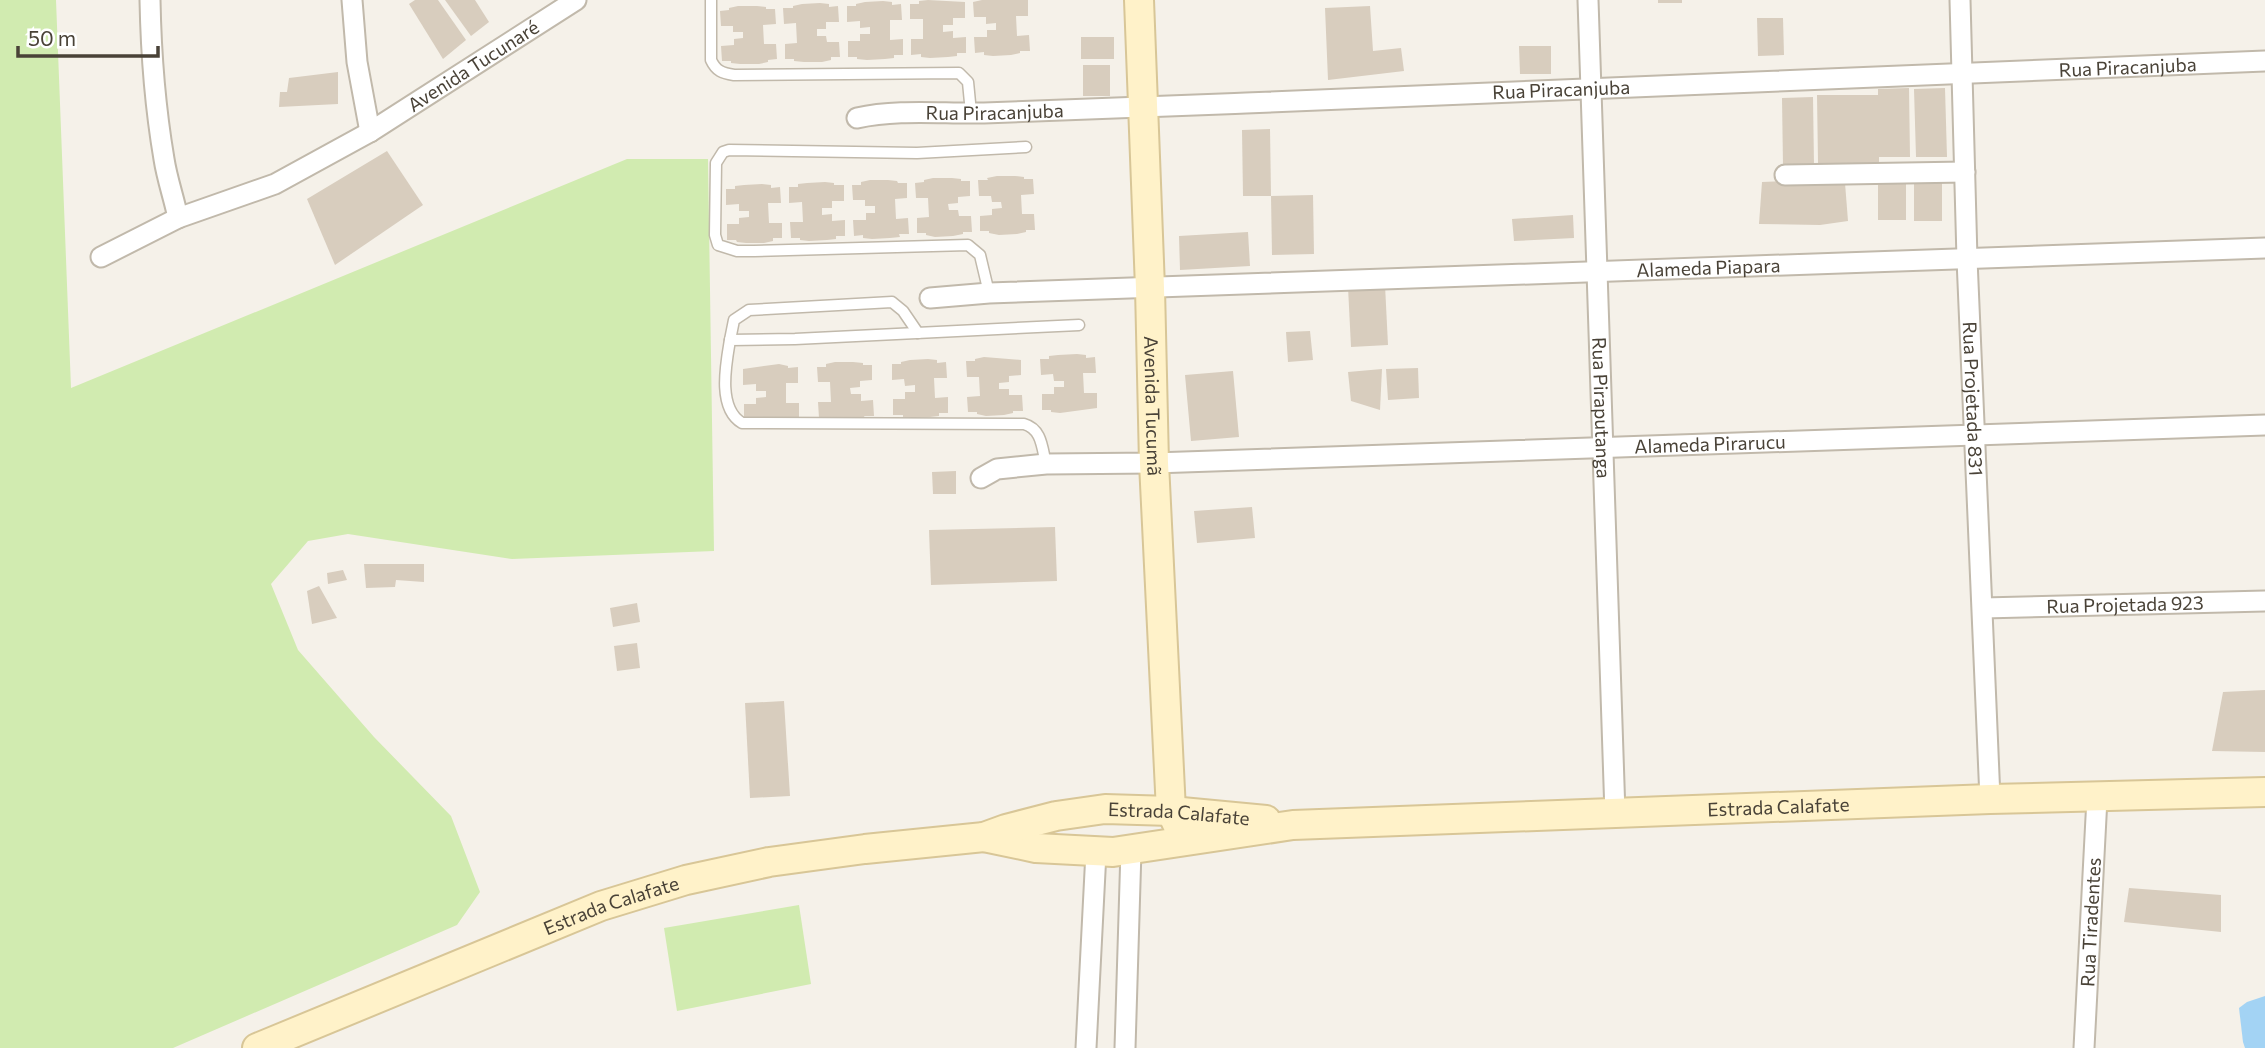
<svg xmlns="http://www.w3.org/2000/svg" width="2265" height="1048" viewBox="0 0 2265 1048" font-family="Commissioner,sans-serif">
<rect width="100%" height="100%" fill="#f5f1e9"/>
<g fill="#d1ebb0">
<polygon points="0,0 56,0 71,388 627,159 708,159 714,551 512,559 348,534 308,541 271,584 298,650 374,737 451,816 480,892 457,925 173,1048 0,1048"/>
<polygon points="799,905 811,984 677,1011 664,928"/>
</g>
<polygon fill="#a3d3f4" points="2265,996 2265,1048 2245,1048 2243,1042 2239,1008 2247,1002"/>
<g fill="#d8cdbe">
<polygon points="415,0 438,0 466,40 443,59 409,4"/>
<polygon points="445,0 475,0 489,22 471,36"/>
<polygon points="928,0 965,2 965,18 953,18 953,25 943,25 943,32 953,31 953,38 966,37 966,53 957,53 957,56 948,57 930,58 921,57 921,54 911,55 911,39 923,39 923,19 910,19 910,4 919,4 919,1"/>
<polygon points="982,0 1028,0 1028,16 1016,16 1017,36 1029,35 1030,51 1020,51 1020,53 1011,55 993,56 984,55 984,52 975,53 974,37 987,37 987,30 996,30 996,23 986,24 986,17 974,17 973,2"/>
<rect x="1658" y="0" width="24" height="3"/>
<polygon points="883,1 892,2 892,5 901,4 902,20 890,20 890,40 903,39 903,55 894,55 894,58 885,59 867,60 857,59 857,57 848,57 848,41 860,41 860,34 870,34 870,27 860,28 860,21 847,22 847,6 856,6 856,4 865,2"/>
<polygon points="820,3 829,4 829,7 838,6 839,22 826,22 826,29 817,29 817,36 826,36 827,42 839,42 840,57 831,57 831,60 822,62 804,62 794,61 794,59 785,59 785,44 797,43 796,23 784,24 783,8 793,8 793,6 802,4"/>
<polygon points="738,6 757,6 766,7 766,9 775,9 776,24 763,25 764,44 776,44 777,59 768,60 768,62 759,64 740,64 731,63 731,61 722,61 721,46 734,45 734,39 743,38 743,32 733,32 733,26 721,26 720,11 729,10 729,8"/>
<polygon points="1370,6 1373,51 1401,48 1404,71 1328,80 1325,8"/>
<polygon points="1757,18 1783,18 1784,55 1758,56"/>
<rect x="1081" y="37" width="33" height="22"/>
<polygon points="1519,46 1551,46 1551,74 1520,74"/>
<rect x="1083" y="65" width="27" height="31"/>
<polygon points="338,72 338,104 279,107 280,92 287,92 289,78"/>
<polygon points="1909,88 1910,157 1879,157 1879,163 1818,163 1817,95 1878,95 1878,89"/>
<polygon points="1945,88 1947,157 1916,157 1914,89"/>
<polygon points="1813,97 1814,166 1783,166 1782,98"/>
<polygon points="1270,129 1271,196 1243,196 1242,130"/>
<polygon points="387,151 423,205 335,265 307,199"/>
<polygon points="997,176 1015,176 1024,177 1024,179 1033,179 1034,194 1021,195 1022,214 1034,214 1035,230 1026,230 1026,232 1017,234 999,235 989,233 989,231 980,231 980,216 992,215 992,209 1002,208 1001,202 992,202 991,196 979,196 978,180 988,180 987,178"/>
<polygon points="933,178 952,178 961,179 961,181 970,181 970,196 958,197 958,203 948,204 949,210 958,210 959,216 971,216 972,232 963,232 963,234 953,236 935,237 926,235 926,233 917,233 917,218 929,217 928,198 916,198 915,183 924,182 924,180"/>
<polygon points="870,180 888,180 897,181 898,183 907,183 907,198 895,199 896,219 908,218 909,234 899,234 900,237 890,238 872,239 863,238 863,235 854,236 853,220 866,220 866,213 875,213 875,206 865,206 865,200 853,200 852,185 861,185 861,182"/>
<polygon points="1785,181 1845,183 1848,221 1820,225 1759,224 1762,182"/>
<polygon points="825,182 834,183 834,185 844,185 844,201 832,201 832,208 822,208 822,215 832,214 832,221 845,220 845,236 836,236 836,239 827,240 809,241 800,240 800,238 791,238 790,222 803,222 802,202 789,203 789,187 798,187 798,184 807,183"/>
<rect x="1878" y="182" width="28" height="38"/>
<rect x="1914" y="183" width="28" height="38"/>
<polygon points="762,184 771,185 771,188 780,187 781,203 768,203 769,223 782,223 782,238 773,238 773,241 764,243 746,243 737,242 736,240 727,240 727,224 739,224 739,218 749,217 749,211 739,211 739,204 726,205 726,189 735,189 735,186 744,185"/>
<polygon points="1313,195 1314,254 1272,255 1271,196"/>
<polygon points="1573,215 1574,238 1514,241 1512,219"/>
<polygon points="1248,232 1250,266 1180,270 1179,236"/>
<polygon points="1385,285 1388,345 1351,347 1348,287"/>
<polygon points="1310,331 1313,360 1288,362 1286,332"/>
<polygon points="1077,354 1086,355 1086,358 1095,357 1096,373 1083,373 1084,393 1097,393 1097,408 1060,413 1051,412 1051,410 1042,410 1042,394 1054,394 1054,387 1064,387 1064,381 1054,381 1053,374 1041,375 1040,359 1049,359 1049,356 1058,355"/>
<polygon points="984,357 1021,360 1021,375 1009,376 1009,382 999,383 999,389 1009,389 1009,395 1022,395 1023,411 1013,411 1013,413 1004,415 986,416 977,414 977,412 968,412 967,397 980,396 979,377 967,377 966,361 975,361 975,359"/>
<polygon points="928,359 937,360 937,363 946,362 947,378 934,378 935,398 948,397 948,413 939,413 939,416 930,417 912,418 903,417 903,415 893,415 893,399 905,399 905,392 915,392 915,385 905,386 904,379 892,380 892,364 901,364 901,362 910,360"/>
<polygon points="835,362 853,362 863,363 863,365 872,365 872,380 860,381 860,387 850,388 851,394 861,394 861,401 873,400 874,416 864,416 865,418 855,420 819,418 818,402 831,402 830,382 818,382 817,367 826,367 826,364"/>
<polygon points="779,364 788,366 788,368 798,367 798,383 786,383 786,403 799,403 799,418 790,418 790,421 744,420 744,404 756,404 756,398 766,397 766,391 756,391 756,384 743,385 743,369"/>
<polygon points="1418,368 1419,398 1388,400 1386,369"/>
<polygon points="1382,369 1380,410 1351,401 1348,372"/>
<polygon points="1233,371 1239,437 1191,441 1185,375"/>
<polygon points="956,471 956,494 933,494 932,472"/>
<polygon points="1252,507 1255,538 1197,543 1194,511"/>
<polygon points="1055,527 1057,581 931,585 929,530"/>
<polygon points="364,564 424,564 424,582 396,580 395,587 366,588"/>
<polygon points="343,570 347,580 328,584 327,573"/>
<polygon points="319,586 337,618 312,624 307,591"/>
<polygon points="637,603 640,622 613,627 610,608"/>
<polygon points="637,643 640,668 617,671 614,646"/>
<polygon points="2265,690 2265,752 2212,751 2223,692"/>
<polygon points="784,701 790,796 750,798 745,703"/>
<polygon points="2129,888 2221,895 2221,932 2124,922"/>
</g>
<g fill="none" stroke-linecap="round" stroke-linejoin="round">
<g stroke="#c1b9ab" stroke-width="13">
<g id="lane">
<path d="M711,0V60C716,71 722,73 734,75L959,73L968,82L971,113"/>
<polyline points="989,293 980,255 968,245 754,251 737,251 718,245 715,235 716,163 723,152 729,150 917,153 1026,147"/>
<polyline points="730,340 734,320 749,310 892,302 903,311 918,333"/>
<path d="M1046,464C1042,448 1042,429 1024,424L742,423C717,408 726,364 730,340L795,339L1079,325"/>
</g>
</g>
<g stroke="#c1b9ab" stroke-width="23">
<g id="street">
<path d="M150,0C151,53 155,106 164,159C167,179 174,198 178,218"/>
<polyline points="352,0 357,62 370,132"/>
<path id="s1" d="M1588,0L1615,814"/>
<path id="s2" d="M1960,0L1967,259L1990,799"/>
<path id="s3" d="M857,118C898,109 942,114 984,113C1072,110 1159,107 1246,103C1586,87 1925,77 2265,61"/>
<polyline points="1785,175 1965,172"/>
<path id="s4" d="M101,257L178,218L275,184L370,132L576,0"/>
<path id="s5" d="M930,298L989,293L2265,248"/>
<path id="s6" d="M981,478L997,469L1046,464L1154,463L2265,425"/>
<path id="s7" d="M1983,608L2265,601"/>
<polyline points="1086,1048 1096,852"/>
<polyline points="1125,1048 1131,850"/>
<path id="s8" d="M2084,1048L2097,798"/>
</g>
</g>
<g stroke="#d8c697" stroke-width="32">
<g id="secondary">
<path id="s9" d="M1139,0L1150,288L1154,463L1171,811L1179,828"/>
<path id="s10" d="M984,837L1036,848L1113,852L1293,825L1990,799L2265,792"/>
<path id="s11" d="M257,1048L601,906L686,880L769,862L865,849L984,837L1006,829L1056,816L1105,809L1171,811L1266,820"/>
</g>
</g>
<use href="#lane" stroke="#fff" stroke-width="10"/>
<use href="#street" stroke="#fff" stroke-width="19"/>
<use href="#secondary" stroke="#fff2c9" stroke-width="28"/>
</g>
<g text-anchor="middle" stroke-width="7" stroke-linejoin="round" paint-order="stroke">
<g font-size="19" fill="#494237" stroke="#fff">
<text dy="7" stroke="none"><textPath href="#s4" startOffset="420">Avenida Tucunaré</textPath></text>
<text dy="7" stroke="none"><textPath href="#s3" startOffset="1272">Rua Piracanjuba</textPath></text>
<text dy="7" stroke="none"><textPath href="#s3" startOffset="705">Rua Piracanjuba</textPath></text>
<text dy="7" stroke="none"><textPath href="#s3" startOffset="138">Rua Piracanjuba</textPath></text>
<text dy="7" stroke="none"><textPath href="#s5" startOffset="779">Alameda Piapara</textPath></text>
<text dy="7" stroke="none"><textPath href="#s2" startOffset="399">Rua Projetada 831</textPath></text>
<text dy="7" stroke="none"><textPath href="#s9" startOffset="406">Avenida Tucumã</textPath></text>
<text dy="7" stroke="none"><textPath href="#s1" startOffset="408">Rua Piraputanga</textPath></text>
<text dy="7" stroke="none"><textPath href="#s6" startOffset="732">Alameda Pirarucu</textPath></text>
<text dy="7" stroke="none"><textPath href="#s7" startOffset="142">Rua Projetada 923</textPath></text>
<text dy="7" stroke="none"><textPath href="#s10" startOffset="798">Estrada Calafate</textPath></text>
<text dy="7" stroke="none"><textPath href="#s11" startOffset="961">Estrada Calafate</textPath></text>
<text dy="7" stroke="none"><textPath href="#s11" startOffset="382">Estrada Calafate</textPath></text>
<text dy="7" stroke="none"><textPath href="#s8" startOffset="126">Rua Tiradentes</textPath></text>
</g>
</g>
<path d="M18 46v10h140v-10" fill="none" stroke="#494237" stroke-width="3.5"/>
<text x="28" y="46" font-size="21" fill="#494237" stroke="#ffffff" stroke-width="5" paint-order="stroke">50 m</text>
</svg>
